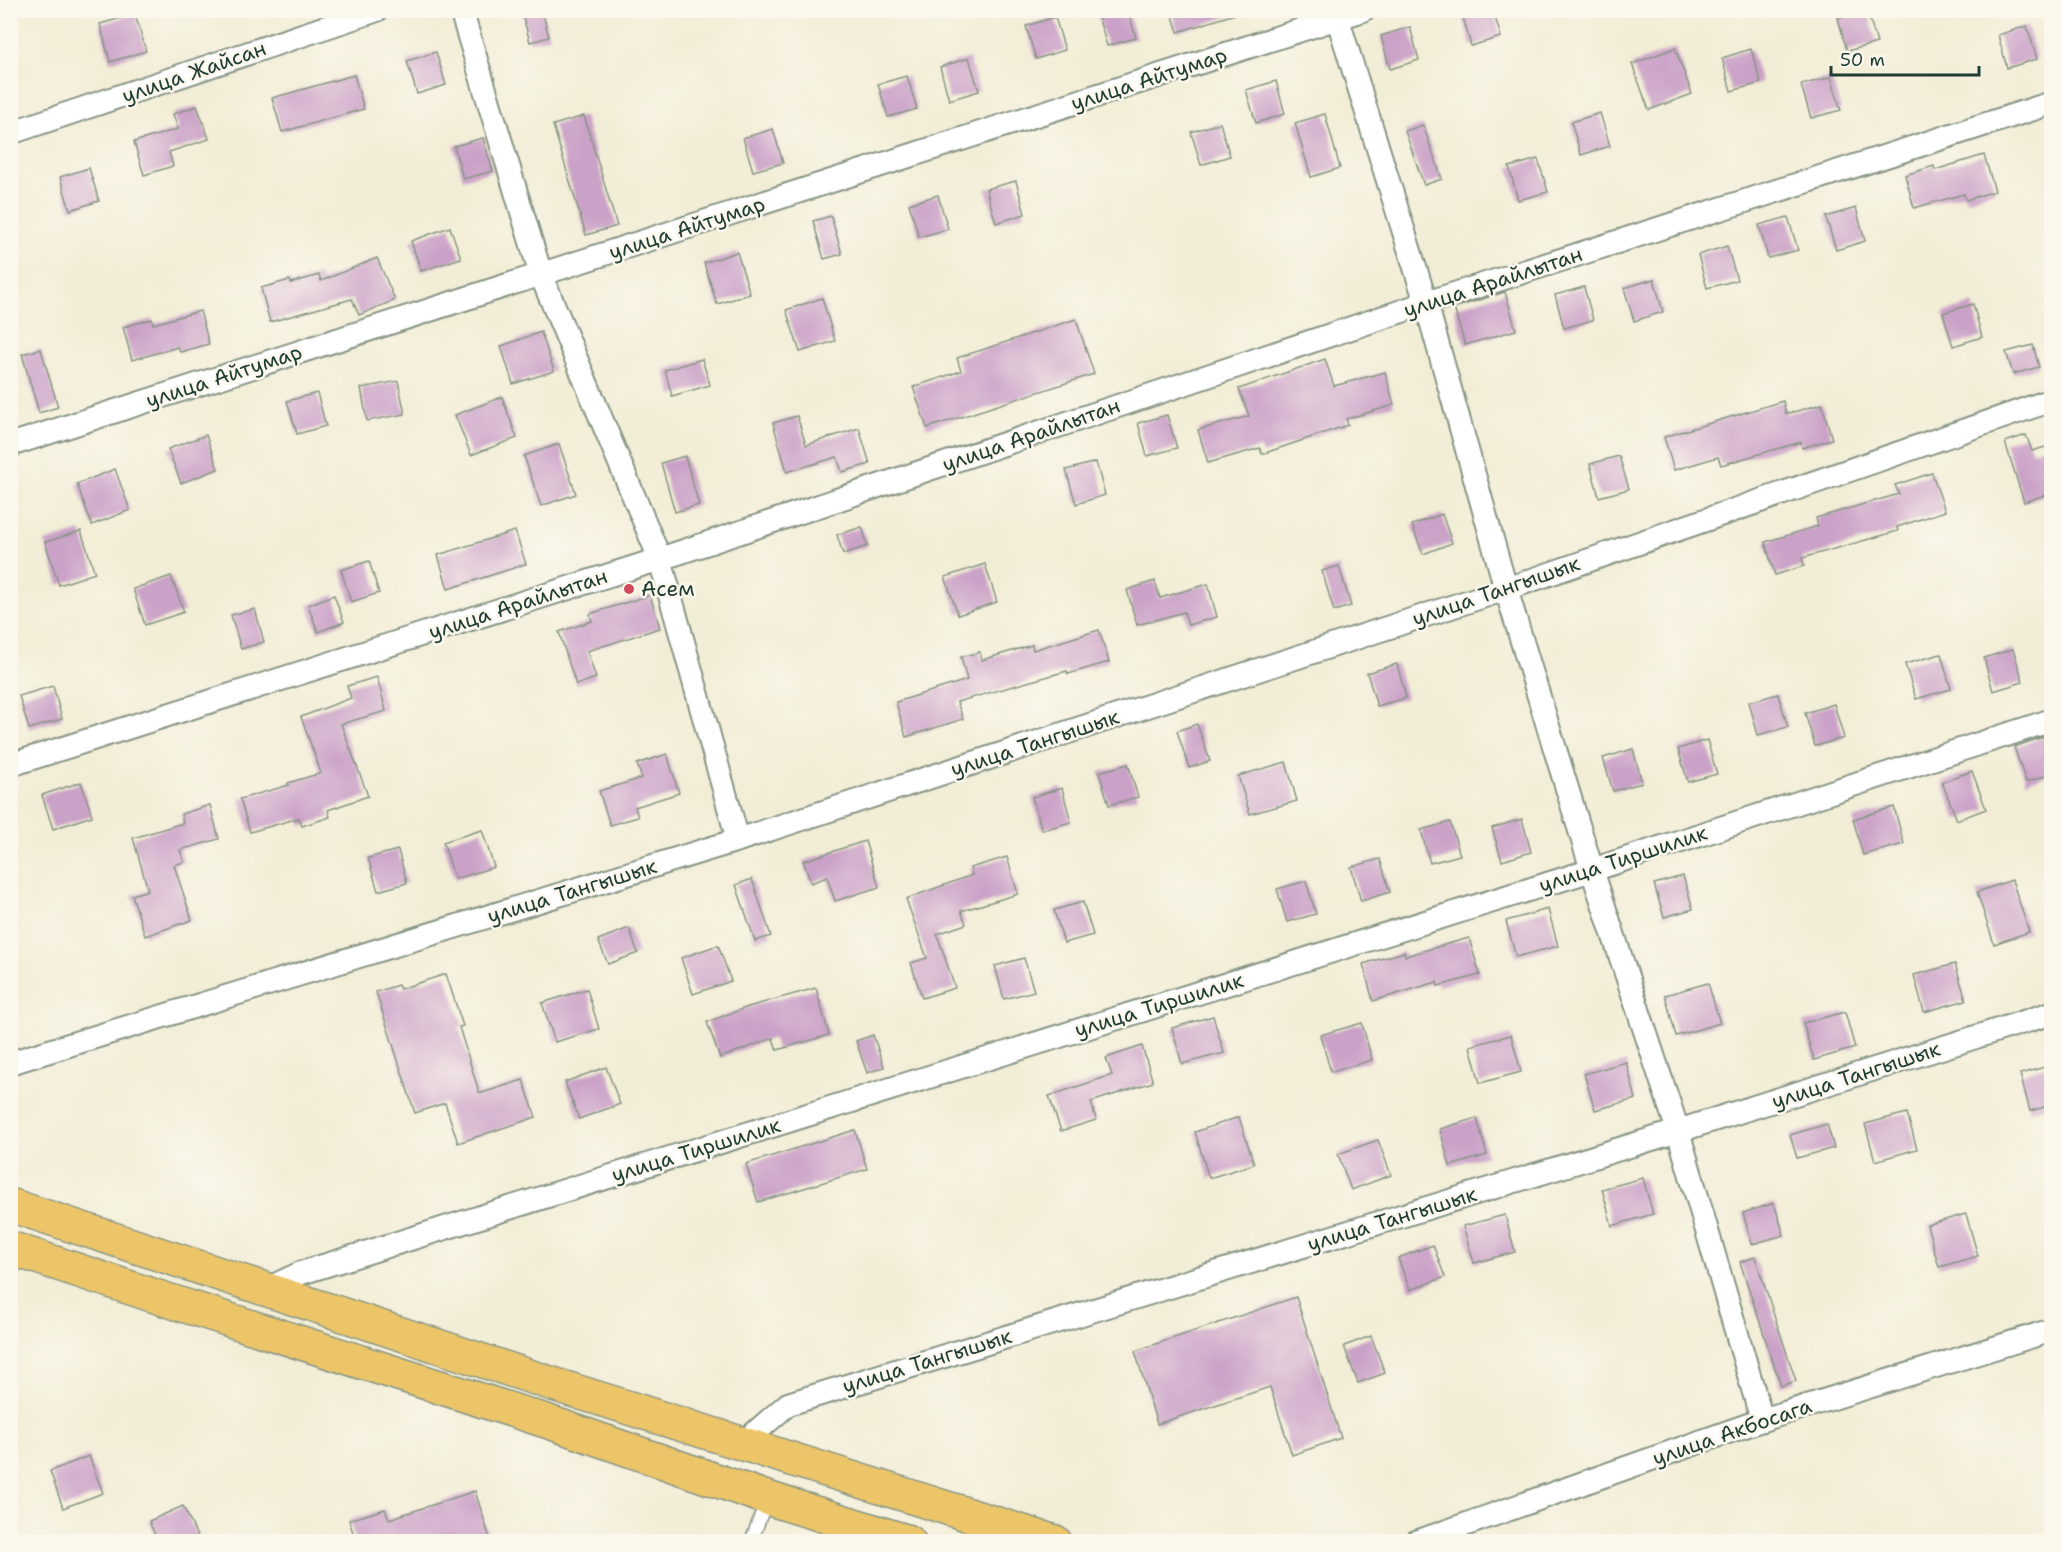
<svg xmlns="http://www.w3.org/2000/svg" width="2062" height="1552" viewBox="0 0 2062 1552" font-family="'Shantell Sans',sans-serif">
<rect width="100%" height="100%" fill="#fbf7ec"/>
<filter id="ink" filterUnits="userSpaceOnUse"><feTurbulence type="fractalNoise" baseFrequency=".0167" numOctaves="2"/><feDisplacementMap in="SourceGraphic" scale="12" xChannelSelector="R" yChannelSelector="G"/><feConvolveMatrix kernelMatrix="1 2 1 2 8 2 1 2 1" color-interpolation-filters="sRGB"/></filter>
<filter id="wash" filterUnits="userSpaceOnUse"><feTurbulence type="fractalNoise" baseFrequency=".008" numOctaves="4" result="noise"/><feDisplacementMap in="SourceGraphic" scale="24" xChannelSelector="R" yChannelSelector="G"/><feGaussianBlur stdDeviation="1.35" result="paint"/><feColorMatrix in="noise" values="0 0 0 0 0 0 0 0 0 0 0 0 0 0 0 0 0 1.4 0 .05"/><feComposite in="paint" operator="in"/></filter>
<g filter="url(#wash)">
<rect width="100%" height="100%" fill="#f2edd6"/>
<g id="blocks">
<g fill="#caa1c7">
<polygon points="521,10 542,10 549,37 530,42"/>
<polygon points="1106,10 1128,10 1136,38 1107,46 1097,13"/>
<polygon points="1171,10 1234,10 1235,14 1178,32"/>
<polygon points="1461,10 1493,10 1501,37 1471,46"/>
<polygon points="1867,10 1877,43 1847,51 1838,18"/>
<polygon points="135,14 146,51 110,62 100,24"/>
<polygon points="1055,17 1065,50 1036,59 1026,26"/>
<polygon points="2027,26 2037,59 2007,68 1998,35"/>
<polygon points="1410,27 1419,60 1390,69 1381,36"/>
<polygon points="1675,48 1692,94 1649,110 1632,64"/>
<polygon points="1751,49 1761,83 1731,91 1722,58"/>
<polygon points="436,52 446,85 417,94 407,61"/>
<polygon points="969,58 979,91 949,100 940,67"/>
<polygon points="354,75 364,109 282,132 272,98"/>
<polygon points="907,76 917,109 888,117 878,84"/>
<polygon points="1831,77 1841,110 1811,118 1801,85"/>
<polygon points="1276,81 1285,114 1256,123 1246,90"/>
<polygon points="197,106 209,139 169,152 173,166 144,175 134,142 178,129 173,114"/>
<polygon points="1600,113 1610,146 1581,155 1571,122"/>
<polygon points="1325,114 1340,168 1311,177 1295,123"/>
<polygon points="584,116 617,226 586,235 553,125"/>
<polygon points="1220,123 1230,156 1201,165 1191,132"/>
<polygon points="1423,125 1442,179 1424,185 1405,131"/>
<polygon points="773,129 783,163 753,171 743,138"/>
<polygon points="483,138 493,171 463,179 454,146"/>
<polygon points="1984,155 1995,191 1966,200 1964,194 1914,208 1905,175 1934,166 1935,170"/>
<polygon points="1538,159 1548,192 1518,200 1509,167"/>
<polygon points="89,168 99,201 70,210 60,177"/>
<polygon points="1016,181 1025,214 996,223 986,189"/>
<polygon points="938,195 948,229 919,237 909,204"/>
<polygon points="1856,208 1865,241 1836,250 1826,217"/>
<polygon points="831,216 842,254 824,259 813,221"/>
<polygon points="1788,217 1798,250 1768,258 1759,225"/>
<polygon points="450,227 461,258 421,271 411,241"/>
<polygon points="1727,246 1737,280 1707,288 1698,255"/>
<polygon points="737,252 750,294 717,304 704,263"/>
<polygon points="377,258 395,300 359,315 352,299 270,322 261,288 290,280 291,283 319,275 321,281"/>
<polygon points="1654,279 1663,312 1634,321 1624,288"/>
<polygon points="1584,287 1593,320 1564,328 1555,295"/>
<polygon points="1505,292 1516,330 1465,345 1454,308"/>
<polygon points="822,298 835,341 800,352 786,310"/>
<polygon points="1973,304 1982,337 1953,346 1943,313"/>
<polygon points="200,311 209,344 180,352 178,347 132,360 123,327 152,319 153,324"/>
<polygon points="1076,319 1094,374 927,428 913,387 961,371 957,358"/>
<polygon points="541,332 554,371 513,384 501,346"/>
<polygon points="2033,345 2039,367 2013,374 2006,352"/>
<polygon points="41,349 58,407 39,413 22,354"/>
<polygon points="702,359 710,385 672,396 665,370"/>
<polygon points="1325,359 1334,386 1385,372 1394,405 1346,419 1348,425 1262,454 1260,448 1208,463 1198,430 1249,416 1239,389"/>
<polygon points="398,381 405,414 367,421 361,388"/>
<polygon points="317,393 326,426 297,434 287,401"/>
<polygon points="502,397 517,438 471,455 455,415"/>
<polygon points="1783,401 1786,414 1822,404 1832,439 1802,448 1801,442 1721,465 1718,457 1674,470 1664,437"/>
<polygon points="1167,415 1177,448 1147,456 1138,423"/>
<polygon points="797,416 806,445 859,428 870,464 842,472 837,457 787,472 773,423"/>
<polygon points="206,435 218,469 181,483 168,449"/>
<polygon points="2026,435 2032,451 2052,445 2052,493 2024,502 2005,442"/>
<polygon points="559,444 576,494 541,506 524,456"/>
<polygon points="685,456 699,505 675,512 661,463"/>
<polygon points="1619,456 1629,489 1599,497 1590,464"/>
<polygon points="1096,462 1105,495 1076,504 1066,470"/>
<polygon points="115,469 130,510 92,525 77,484"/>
<polygon points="1932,473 1945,511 1897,527 1898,531 1802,558 1804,566 1775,575 1765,542 1818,526 1816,518 1899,494 1895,485"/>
<polygon points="1442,514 1452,543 1423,554 1412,525"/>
<polygon points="862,527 868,546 843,554 837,535"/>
<polygon points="81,531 95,573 59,585 45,542"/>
<polygon points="515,531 526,564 448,589 438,555"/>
<polygon points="369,561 379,593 351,602 341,570"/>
<polygon points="985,564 997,602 958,615 945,577"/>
<polygon points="1339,566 1351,606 1334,611 1322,571"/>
<polygon points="171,576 184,612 145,625 133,589"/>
<polygon points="1155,581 1160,598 1208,584 1217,617 1188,625 1184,612 1137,625 1127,590"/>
<polygon points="334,595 344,622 318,632 308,605"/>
<polygon points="650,595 660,628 587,651 596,678 576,685 559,632 592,621 590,614"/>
<polygon points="255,609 264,642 241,649 231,615"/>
<polygon points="1099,630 1109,662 1068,674 1067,671 957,702 963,719 906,737 896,702 967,680 961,657 980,652 982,660 1032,645 1033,650"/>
<polygon points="2013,649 2023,682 1993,691 1984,658"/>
<polygon points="1941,654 1951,689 1916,699 1905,664"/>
<polygon points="1397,664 1406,698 1377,706 1367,673"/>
<polygon points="377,677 386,711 341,724 368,796 328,810 330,817 302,826 299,818 250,832 240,799 289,785 288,783 321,773 301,717 351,698 347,686"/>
<polygon points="53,686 62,719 29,729 19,696"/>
<polygon points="1778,694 1788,727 1758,735 1749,702"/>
<polygon points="1834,704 1844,738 1815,746 1805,713"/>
<polygon points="1197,724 1210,761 1189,768 1177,731"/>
<polygon points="2046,736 2052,752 2052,774 2026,782 2014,747"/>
<polygon points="1707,740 1717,774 1688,782 1678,749"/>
<polygon points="1633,749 1642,783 1613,791 1603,758"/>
<polygon points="667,754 679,793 635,807 638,817 610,825 599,791 642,778 637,764"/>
<polygon points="1286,762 1297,801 1250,814 1238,776"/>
<polygon points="1128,764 1138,797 1109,805 1099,772"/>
<polygon points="1972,771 1986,809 1957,820 1942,782"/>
<polygon points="81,782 92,816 53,829 42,795"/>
<polygon points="1062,788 1071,822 1042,830 1032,797"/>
<polygon points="210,805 219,839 180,850 184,862 174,865 192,920 145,936 132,895 148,890 133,838 183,823 181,814"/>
<polygon points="1894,807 1904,844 1863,855 1853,819"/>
<polygon points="1522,819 1531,852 1502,861 1492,828"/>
<polygon points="1450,822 1460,855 1430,863 1421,830"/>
<polygon points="482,830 494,867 455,879 443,842"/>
<polygon points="865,841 879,887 835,901 827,877 811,883 803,861"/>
<polygon points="398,850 407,883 378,891 368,858"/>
<polygon points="1007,857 1018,894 961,911 966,924 937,934 955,988 922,998 911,963 927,958 906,899 972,875 970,868"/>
<polygon points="1380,859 1390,892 1361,901 1351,867"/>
<polygon points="1683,876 1693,909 1664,917 1654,884"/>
<polygon points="752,879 771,936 755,941 736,885"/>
<polygon points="2012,880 2029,932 1994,944 1977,892"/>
<polygon points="1306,881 1316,914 1287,922 1277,889"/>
<polygon points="1083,902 1093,935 1064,943 1054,910"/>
<polygon points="1548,909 1558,946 1516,957 1506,921"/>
<polygon points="629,928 638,953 608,964 598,940"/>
<polygon points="1469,938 1480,975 1438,986 1437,982 1373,1001 1363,964 1404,952 1405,956"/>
<polygon points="718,945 731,981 693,994 681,958"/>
<polygon points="1024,958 1034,991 1004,999 995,966"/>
<polygon points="1955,964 1966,1000 1924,1012 1914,975"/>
<polygon points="446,974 463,1026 459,1027 479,1092 482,1093 523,1080 536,1117 458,1143 445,1103 415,1113 376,992 398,985 400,989"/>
<polygon points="1708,983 1720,1023 1676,1036 1665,995"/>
<polygon points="816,988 829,1035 777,1050 773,1038 720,1058 707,1022 748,1007"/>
<polygon points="587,989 599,1029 555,1042 542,1003"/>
<polygon points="1845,1012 1855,1048 1814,1060 1803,1023"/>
<polygon points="1213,1016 1224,1053 1182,1064 1172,1028"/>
<polygon points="1362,1023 1372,1060 1331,1072 1320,1035"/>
<polygon points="873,1035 884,1067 867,1073 856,1041"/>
<polygon points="1511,1035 1521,1072 1480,1083 1470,1046"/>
<polygon points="1142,1046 1153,1082 1091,1102 1096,1120 1061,1131 1049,1096 1112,1075 1106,1058"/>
<polygon points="1626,1062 1636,1099 1595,1110 1584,1074"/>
<polygon points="2052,1065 2052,1105 2030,1111 2020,1074"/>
<polygon points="606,1067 620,1104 579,1119 565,1082"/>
<polygon points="1907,1113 1917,1149 1875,1161 1865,1124"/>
<polygon points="1239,1117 1254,1164 1209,1178 1195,1132"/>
<polygon points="1477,1118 1487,1155 1450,1166 1440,1129"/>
<polygon points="1827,1124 1834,1148 1797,1158 1790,1135"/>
<polygon points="855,1130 867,1169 758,1202 746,1164"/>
<polygon points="1378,1140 1391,1175 1351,1190 1338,1154"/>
<polygon points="1643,1178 1653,1214 1612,1226 1602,1189"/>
<polygon points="1774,1203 1784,1235 1752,1244 1743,1213"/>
<polygon points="1966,1214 1978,1256 1939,1267 1927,1225"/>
<polygon points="1505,1215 1515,1252 1474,1263 1463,1226"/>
<polygon points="1433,1245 1445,1277 1410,1290 1398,1258"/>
<polygon points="1755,1257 1796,1381 1781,1386 1740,1262"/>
<polygon points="1296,1297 1341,1438 1292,1455 1270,1387 1157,1424 1135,1351"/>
<polygon points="1371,1336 1385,1373 1358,1383 1344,1346"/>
<polygon points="89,1456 103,1493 63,1508 50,1471"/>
<polygon points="475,1491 491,1542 356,1542 349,1520 385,1509 389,1519"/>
<polygon points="183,1506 197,1536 185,1542 158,1542 149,1521"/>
</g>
</g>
</g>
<g filter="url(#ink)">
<use href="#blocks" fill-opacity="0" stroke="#889585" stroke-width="1.5"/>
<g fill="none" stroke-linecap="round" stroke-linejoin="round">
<g stroke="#889585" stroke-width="15">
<polyline id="service" points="751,1542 767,1499"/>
</g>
<g stroke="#889585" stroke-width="26">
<g id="minor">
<polyline points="461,10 541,275 660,559 738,840"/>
<polyline points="1335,10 1426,303 1506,589 1592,870 1678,1131 1762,1420"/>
<polyline points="10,133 377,10"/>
<polyline points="10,445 1363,10"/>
<polyline points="10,765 660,559 1426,303 2052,103"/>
<polyline points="10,1063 738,840 1506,589 2052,400"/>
<polyline points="267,1289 301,1273 1592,870 2052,720"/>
<polyline points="743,1443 788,1404 1678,1131 2052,1013"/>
<polyline points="1416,1542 1762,1420 2052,1330"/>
</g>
</g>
<g stroke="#889585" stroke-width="36">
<g id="trunk">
<polyline points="10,1205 556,1385 1055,1542"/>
<polyline points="10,1248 167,1300 546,1421 767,1498 909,1542"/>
</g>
</g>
<use href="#service" stroke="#fff" stroke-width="12"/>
<use href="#minor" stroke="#fff" stroke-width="22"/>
<use href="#trunk" stroke="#ecc569" stroke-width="33"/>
</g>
</g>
<circle fill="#d1495b" stroke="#fbf7ec" stroke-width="2" cx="629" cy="589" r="6"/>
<g text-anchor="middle" stroke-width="5" stroke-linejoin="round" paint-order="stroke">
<g font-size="21" fill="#1f3d34" stroke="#fbf7ec">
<text transform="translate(194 72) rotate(-19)" y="7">улица Жайсан</text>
<text transform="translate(1149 79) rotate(-18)" y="7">улица Айтумар</text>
<text transform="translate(687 228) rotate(-18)" y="7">улица Айтумар</text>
<text transform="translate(1493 282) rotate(-18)" y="7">улица Арайлытан</text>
<text transform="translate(224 376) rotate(-18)" y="7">улица Айтумар</text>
<text transform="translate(1031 435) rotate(-19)" y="7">улица Арайлытан</text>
<text transform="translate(1496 591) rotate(-19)" y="7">улица Тангышык</text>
<text transform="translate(518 604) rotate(-18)" y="7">улица Арайлытан</text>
<text transform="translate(1035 743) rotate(-18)" y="7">улица Тангышык</text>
<text transform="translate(1623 859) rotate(-18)" y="7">улица Тиршилик</text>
<text transform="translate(572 891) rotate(-17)" y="7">улица Тангышык</text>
<text transform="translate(1159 1005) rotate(-17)" y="7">улица Тиршилик</text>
<text transform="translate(1856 1075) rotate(-18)" y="7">улица Тангышык</text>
<text transform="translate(696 1150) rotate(-17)" y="7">улица Тиршилик</text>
<text transform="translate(1392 1219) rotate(-17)" y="7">улица Тангышык</text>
<text transform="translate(927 1361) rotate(-17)" y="7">улица Тангышык</text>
<text transform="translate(1732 1432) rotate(-19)" y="7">улица Акбосага</text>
</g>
<g font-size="21" fill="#1f3d34" stroke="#fbf7ec" text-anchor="start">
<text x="641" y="596">Асем</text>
</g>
</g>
<rect width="2062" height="1552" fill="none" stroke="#fbf7ec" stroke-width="36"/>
<path d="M1831 66v9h148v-9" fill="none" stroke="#1f3d34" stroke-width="3"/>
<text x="1840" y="66" font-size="18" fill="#1f3d34" stroke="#fbf7ec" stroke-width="4.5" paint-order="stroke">50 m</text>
</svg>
